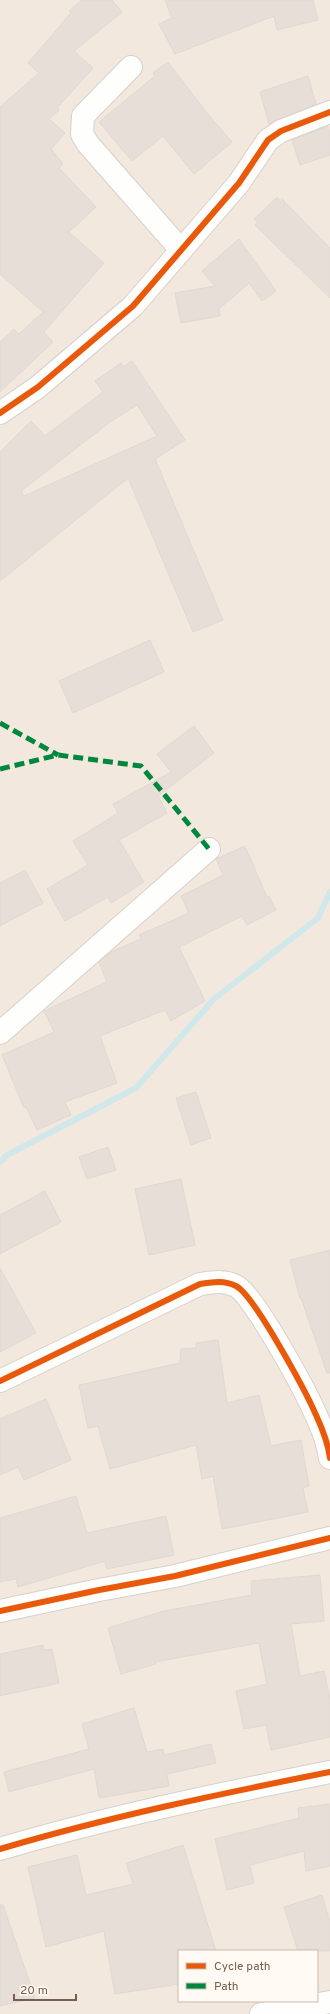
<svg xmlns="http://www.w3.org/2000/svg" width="330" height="2014" viewBox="0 0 330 2014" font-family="Overpass,sans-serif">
<rect width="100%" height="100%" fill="#f9f5f0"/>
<path fill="#f2e8de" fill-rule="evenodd" d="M0,0H330V2014H0ZM179,1951H317V2001H179Z"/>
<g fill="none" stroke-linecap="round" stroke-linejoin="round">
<polyline stroke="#d0e8ea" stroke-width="6" points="0,1162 7,1155 136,1088 214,999 318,918 330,892"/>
</g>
<g fill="#e6ded7" stroke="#e2d8d2" fill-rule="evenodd">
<polygon points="82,0 112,0 122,12 74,51 93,68 57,108 59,110 49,119 65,133 51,149 63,164 59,168 96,207 69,232 104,263 44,332 53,342 0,392 0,342 14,329 19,334 43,312 0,274 0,107 39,73 28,63 71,13 69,11"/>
<polygon points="165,0 313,0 318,20 277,30 274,16 175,54 159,24 172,18"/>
<polygon points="168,62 206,112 232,142 194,174 163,136 132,161 99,122 155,76 153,73"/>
<polygon points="308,76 316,104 269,124 260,92"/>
<polygon points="328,126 330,134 330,155 300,165 292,140"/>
<polygon points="277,197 285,207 282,199 330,248 330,298 255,225 258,223 254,219"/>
<polygon points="239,239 276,291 262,301 249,283 219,309 220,316 181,323 175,293 215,286 202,271"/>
<path d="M132,361L185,440L155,459L223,620L193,632L128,478L0,581V452L31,421L45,436L103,392L95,381L121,363L123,367ZM137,405L157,436L24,496L21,491L110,422Z"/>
<polygon points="150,640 164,672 73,713 59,681"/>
<polygon points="194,726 214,753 158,796 167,813 119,840 144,882 111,903 108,897 65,921 47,889 88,865 73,841 118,813 113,804 171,772 157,754"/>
<polygon points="245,846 267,897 269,896 276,910 247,925 242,916 179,947 205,1001 171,1021 165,1010 100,1036 117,1083 65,1102 71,1115 37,1130 26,1107 24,1108 2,1055 54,1032 44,1011 107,982 99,962 111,952 141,939 139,935 189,913 181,896 223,875 216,859"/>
<polygon points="25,870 43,903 0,926 0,883"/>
<polygon points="196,1092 211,1138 191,1145 176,1098"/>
<polygon points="108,1147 116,1170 87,1179 79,1157"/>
<polygon points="181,1179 195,1245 149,1255 135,1189"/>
<polygon points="45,1191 61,1222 0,1254 0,1215"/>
<polygon points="330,1250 330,1373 327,1373 301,1298 300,1299 290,1260"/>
<polygon points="0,1268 36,1333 0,1352"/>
<polygon points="218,1340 227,1403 259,1395 271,1446 301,1440 309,1486 303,1488 308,1512 222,1529 213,1476 202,1479 196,1445 110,1469 98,1426 88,1428 79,1385 180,1363 181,1349 196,1348 196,1343"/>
<polygon points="46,1399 71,1460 24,1480 18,1467 0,1475 0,1419"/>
<polygon points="76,1496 87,1533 166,1516 174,1555 107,1569 105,1561 18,1587 16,1579 0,1582 0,1518"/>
<polygon points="320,1575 324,1621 291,1624 300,1676 324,1671 330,1699 330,1737 271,1750 266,1725 244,1729 236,1691 267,1684 259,1643 155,1662 156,1664 121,1674 108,1628 164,1611 252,1595 251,1581"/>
<polygon points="43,1645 44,1650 52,1649 59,1683 0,1696 0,1654"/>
<polygon points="134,1708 147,1752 163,1749 164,1755 211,1744 216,1763 167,1774 169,1786 99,1798 94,1769 9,1792 4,1772 89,1749 82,1724"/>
<polygon points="330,1804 330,1866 306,1871 304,1851 250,1865 254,1883 227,1890 215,1839 299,1818 298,1808"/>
<polygon points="183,1845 216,1951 179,1951 179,1984 115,1994 104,1931 46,1947 28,1867 77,1855 86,1895 133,1884 126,1863"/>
<polygon points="322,1895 330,1922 330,1951 298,1951 284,1907"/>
<polygon points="0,1905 3,1905 35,1998 0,2006"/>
</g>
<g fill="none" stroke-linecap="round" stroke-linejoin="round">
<g stroke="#d7d1cb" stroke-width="24">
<g id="minor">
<polyline points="131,67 83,116 82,134 88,144 181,250"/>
<polyline points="0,413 38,387 133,306 239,183 268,140 281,131 330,112"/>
<polyline points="0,1033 209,849"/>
<path d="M0,1381L200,1284C213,1282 224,1280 236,1286C254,1295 306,1392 316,1415C322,1428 328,1443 330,1458"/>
<polyline points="0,1611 99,1590 175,1576 330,1538"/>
<path d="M0,1849C108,1817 219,1794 330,1772"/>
<polyline points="261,2014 330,2002"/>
</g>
</g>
<use href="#minor" stroke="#fefefd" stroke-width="22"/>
<g stroke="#00873e" stroke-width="5" stroke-dasharray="10 5" stroke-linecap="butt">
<polyline points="0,723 58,755"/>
<polyline points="0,769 58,755 141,766 209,849"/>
</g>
<g stroke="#fffaf3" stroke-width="8">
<g id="cycleway">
<polyline points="0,413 38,387 133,306 239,183 268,140 281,131 330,112"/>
<path d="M0,1381L200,1284C213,1282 224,1280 236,1286C254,1295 306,1392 316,1415C322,1428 328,1443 330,1458"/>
<polyline points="0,1611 99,1590 175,1576 330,1538"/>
<path d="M0,1849C108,1817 219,1794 330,1772"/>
</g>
</g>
<use href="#cycleway" stroke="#e8590c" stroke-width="6"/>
</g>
<rect x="178" y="1950" width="140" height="52" fill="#fffaf3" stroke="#cabbb1"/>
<rect x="186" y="1963" width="20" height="6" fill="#e8590c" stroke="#cabbb1"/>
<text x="214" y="1970" font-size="12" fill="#7a5c4d">Cycle path</text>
<rect x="186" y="1983" width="20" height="6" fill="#00873e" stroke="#cabbb1"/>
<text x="214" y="1990" font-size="12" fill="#7a5c4d">Path</text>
<path d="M14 1994v6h62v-6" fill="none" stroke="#7a5c4d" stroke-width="2"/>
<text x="20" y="1994" font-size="12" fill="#7a5c4d" stroke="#fffaf3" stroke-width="3" paint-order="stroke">20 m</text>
</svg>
